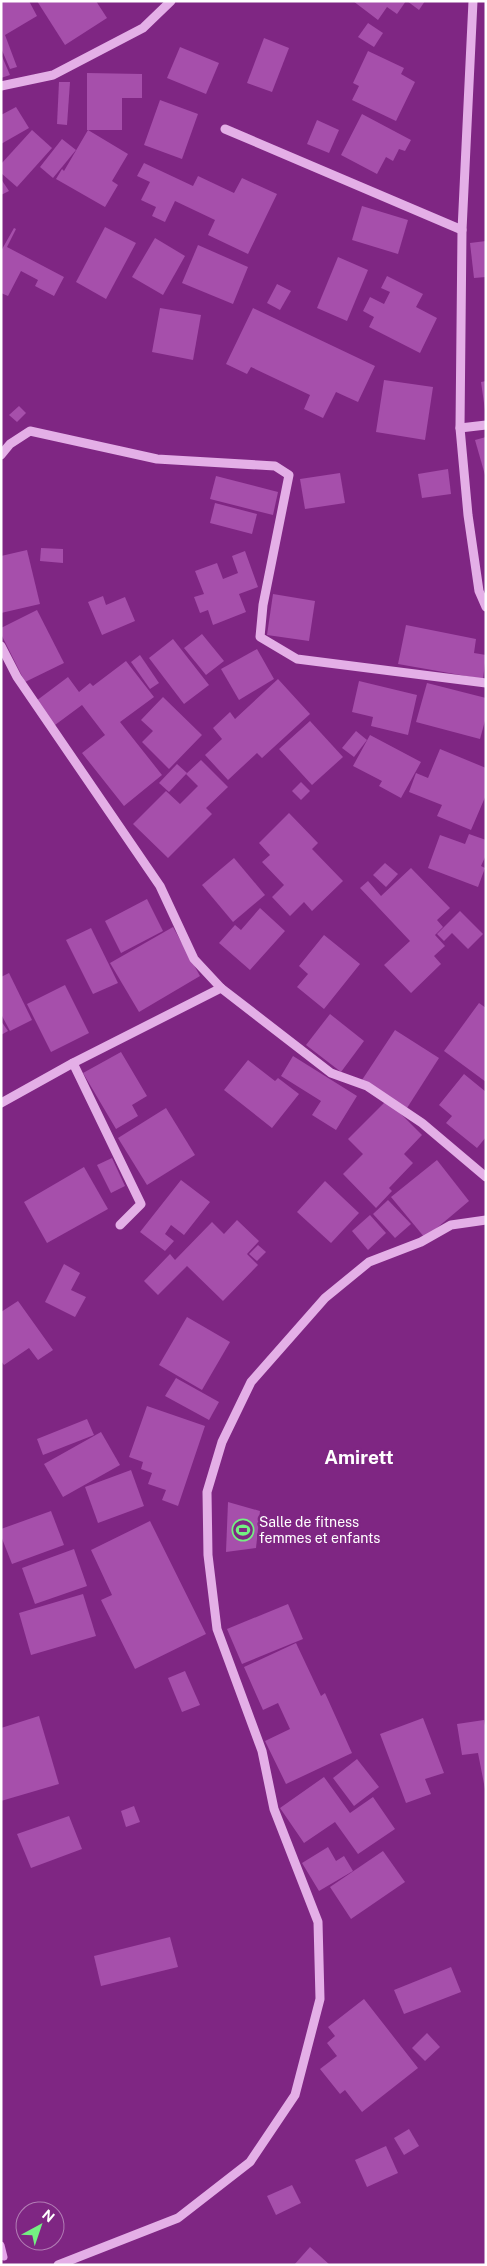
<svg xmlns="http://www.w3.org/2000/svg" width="487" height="2266" viewBox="0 0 487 2266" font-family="'Public Sans',sans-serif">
<rect width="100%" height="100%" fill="#7f2683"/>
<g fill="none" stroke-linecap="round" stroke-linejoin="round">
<polyline stroke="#e3a3e8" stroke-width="7" points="1,2245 4,2257"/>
</g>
<g fill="#a64fab">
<polygon points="1,1 29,1 37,16 5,35 17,67 10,69 1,48"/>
<polygon points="37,1 96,1 107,18 65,45"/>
<polygon points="353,1 406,1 397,14 387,7 378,20"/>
<polygon points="407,1 425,1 419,10"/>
<polygon points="368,23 383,33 374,47 358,37"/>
<polygon points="264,38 289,48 272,92 247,83"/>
<polygon points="180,47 219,63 206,94 167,78"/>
<polygon points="368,51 404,68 401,74 415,82 396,121 352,100 359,86 353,83"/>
<polygon points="1,54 10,75 1,78"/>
<polygon points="87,73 142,74 142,98 122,98 122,130 87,130"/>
<polygon points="59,82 70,82 67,125 57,124"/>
<polygon points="160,100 198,114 182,159 144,145"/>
<polygon points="16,107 29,128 1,144 1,115"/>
<polygon points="362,114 411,140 405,151 399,149 393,161 386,157 377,174 341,155"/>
<polygon points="317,120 339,130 329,153 307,144"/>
<polygon points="32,130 52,148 17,187 1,173 1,164"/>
<polygon points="88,130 128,154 112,181 118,185 105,207 56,179 62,169 64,171"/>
<polygon points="62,139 76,150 53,178 40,167"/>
<polygon points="144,163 193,186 198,176 234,193 242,178 277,194 248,254 208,235 215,220 175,201 165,222 152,216 156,207 141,200 150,182 137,176"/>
<polygon points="1,179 9,191 1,195"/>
<polygon points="362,206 408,220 398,254 352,240"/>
<polygon points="105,227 136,243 106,299 76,282"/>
<polygon points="14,228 16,229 7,247 64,277 54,296 35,286 38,280 21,271 8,296 1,293 1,251"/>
<polygon points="155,238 185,256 163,295 132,277"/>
<polygon points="486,241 486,277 474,278 470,243"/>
<polygon points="198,245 248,267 233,304 182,283"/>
<polygon points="338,257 368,270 347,321 317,308"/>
<polygon points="387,276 423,294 416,307 437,318 420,353 369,327 374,317 363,311 370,297 384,304 390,292 381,288"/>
<polygon points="277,284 291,291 280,310 267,303"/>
<polygon points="160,308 201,315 193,360 152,352"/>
<polygon points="253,308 375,366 358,402 336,392 323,418 304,409 310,395 251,367 247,374 226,364"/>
<polygon points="384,380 433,387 425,440 376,432"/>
<polygon points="486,381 486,410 485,410 481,382"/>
<polygon points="19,406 26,413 17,422 9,415"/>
<polygon points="486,437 486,475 485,475 475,440"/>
<polygon points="448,469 451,494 422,498 418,474"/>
<polygon points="340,473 345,503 305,509 300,479"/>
<polygon points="216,476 278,492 273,515 210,499"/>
<polygon points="215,503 257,514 252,534 210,523"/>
<polygon points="41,548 63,549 63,563 40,561"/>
<polygon points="27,550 40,604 1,613 1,556"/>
<polygon points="245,551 258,587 239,594 246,612 213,625 208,610 200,613 194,597 204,594 195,571 217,563 223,579 238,573 232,556"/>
<polygon points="273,594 315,601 309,641 267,635"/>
<polygon points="103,596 106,605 125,597 135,621 102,635 88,602"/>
<polygon points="37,610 64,663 25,682 1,634 1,628"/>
<polygon points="406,625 476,639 474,653 486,655 483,679 398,664"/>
<polygon points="202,634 224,661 206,675 184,648"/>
<polygon points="173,639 209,685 184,704 149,658"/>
<polygon points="257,649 274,679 239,700 221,669"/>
<polygon points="140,655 159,683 150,689 131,662"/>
<polygon points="126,661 154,697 120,722 162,775 124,806 82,753 105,735 82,705 55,725 36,701 68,677 79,692 90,683 93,686"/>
<polygon points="278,679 310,714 262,758 257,753 228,780 205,755 222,739 213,728 230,712 235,719"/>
<polygon points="359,681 417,695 408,735 371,726 373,717 352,712"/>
<polygon points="427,683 486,698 486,717 480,739 416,722"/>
<polygon points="163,697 202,735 169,769 142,742 153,731 141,720"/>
<polygon points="310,721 343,757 312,785 279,749"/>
<polygon points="356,731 367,740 354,757 342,748"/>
<polygon points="370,735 421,762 401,798 379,786 382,781 353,766"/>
<polygon points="440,749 486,768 486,795 471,830 437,816 442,805 409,792 416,773 428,778"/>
<polygon points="201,760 228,787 206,808 212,814 168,858 133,824 166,791 180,804 198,786 186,774"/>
<polygon points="177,764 187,773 169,792 159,783"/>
<polygon points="301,782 310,791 301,800 292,791"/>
<polygon points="289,813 318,843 312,849 343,881 312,911 304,902 290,916 272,897 284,885 262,862 270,855 259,843"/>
<polygon points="469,834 486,840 486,855 481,866 485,868 478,887 428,868 440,835 465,844"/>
<polygon points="234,858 265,895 233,922 202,885"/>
<polygon points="385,863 398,874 386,887 373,875"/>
<polygon points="411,868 450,908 437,920 443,927 435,935 445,946 434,956 441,964 411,993 384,965 410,941 360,888 368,881 381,896"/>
<polygon points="147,899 163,931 121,953 105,921"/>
<polygon points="260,908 285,931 250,970 219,943 235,925 241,930"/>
<polygon points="460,911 483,934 468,949 452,933 444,941 437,934"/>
<polygon points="173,927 200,976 139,1012 110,963"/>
<polygon points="91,928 118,983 93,994 66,940"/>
<polygon points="324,935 360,964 324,1009 297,987 308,974 299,966"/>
<polygon points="9,973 32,1020 10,1031 1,1014 1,977"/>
<polygon points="65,985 89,1033 51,1052 27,1004"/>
<polygon points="479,1003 486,1008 486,1082 444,1051"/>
<polygon points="330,1014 364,1041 341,1072 306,1045"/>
<polygon points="1,1021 8,1031 1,1035"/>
<polygon points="395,1030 439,1058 407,1108 362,1080"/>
<polygon points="121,1052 147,1096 132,1105 138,1116 116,1129 83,1073"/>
<polygon points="293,1056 357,1096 336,1130 312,1115 321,1101 281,1076"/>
<polygon points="248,1060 275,1081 278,1078 299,1094 272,1128 224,1090"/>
<polygon points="464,1074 486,1092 486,1137 477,1148 446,1123 452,1116 439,1105"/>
<polygon points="387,1100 422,1135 404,1154 413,1163 389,1188 392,1191 376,1208 343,1174 363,1154 348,1139"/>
<polygon points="166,1108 195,1155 147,1185 118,1138"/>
<polygon points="112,1158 125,1186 111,1193 97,1165"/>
<polygon points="437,1160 469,1201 425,1238 391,1197"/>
<polygon points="84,1167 108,1209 47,1243 24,1202"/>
<polygon points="181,1180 210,1202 184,1235 171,1225 165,1234 174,1241 165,1251 140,1232"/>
<polygon points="325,1181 359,1213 331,1243 297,1212"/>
<polygon points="388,1200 411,1224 395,1238 373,1214"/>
<polygon points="370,1215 386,1233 368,1250 352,1231"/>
<polygon points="237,1220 259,1241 247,1254 258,1265 223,1301 187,1266 158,1295 144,1281 170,1254 175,1260 212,1222 224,1234"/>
<polygon points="258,1245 266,1252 257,1261 249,1254"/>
<polygon points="64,1264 80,1273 71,1290 86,1297 75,1317 45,1302"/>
<polygon points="18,1301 53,1350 38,1360 29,1348 4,1365 1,1361 1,1312"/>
<polygon points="187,1317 230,1342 202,1390 159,1365"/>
<polygon points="176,1378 219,1402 209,1420 165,1396"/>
<polygon points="147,1406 205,1426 178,1506 162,1500 166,1490 148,1484 152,1473 141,1469 143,1462 129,1457"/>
<polygon points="87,1419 94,1435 43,1455 37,1439"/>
<polygon points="101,1432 120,1465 63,1497 44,1464"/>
<polygon points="131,1470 144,1506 98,1523 85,1487"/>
<polygon points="228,1502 260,1511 256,1548 226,1552"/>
<polygon points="51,1511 64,1545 12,1564 1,1536 1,1529"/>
<polygon points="150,1521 206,1634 135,1669 101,1600 112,1595 91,1550"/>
<polygon points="74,1549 87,1586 35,1604 22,1568"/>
<polygon points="83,1594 96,1636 31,1655 19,1613"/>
<polygon points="288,1604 303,1639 242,1664 227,1629"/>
<polygon points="296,1643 321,1696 325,1693 352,1753 286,1784 265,1741 290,1729 278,1703 263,1710 244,1667"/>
<polygon points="185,1671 200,1705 182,1712 168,1678"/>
<polygon points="39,1716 59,1784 1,1801 1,1728"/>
<polygon points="423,1718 444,1773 425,1779 431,1794 406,1803 380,1734"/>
<polygon points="484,1720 486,1731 485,1789 478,1753 462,1755 457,1724"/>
<polygon points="357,1759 379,1787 354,1806 333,1778"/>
<polygon points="324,1777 350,1813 373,1797 395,1829 358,1854 335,1822 304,1843 280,1808"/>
<polygon points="134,1806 140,1822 126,1827 121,1811"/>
<polygon points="69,1816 82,1849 31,1868 17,1834"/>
<polygon points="328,1847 336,1861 344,1856 353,1871 319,1891 302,1863"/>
<polygon points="383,1851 405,1882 351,1919 330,1887"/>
<polygon points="170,1937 178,1967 101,1986 94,1956"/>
<polygon points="451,1967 461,1992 404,2014 394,1990"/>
<polygon points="364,1999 418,2068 362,2112 345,2090 340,2094 320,2069 337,2056 327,2043 335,2036 328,2027"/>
<polygon points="427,2033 440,2047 425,2061 412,2048"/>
<polygon points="409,2129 419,2146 404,2155 394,2138"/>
<polygon points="386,2146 398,2173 367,2187 355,2160"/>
<polygon points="292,2185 301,2203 276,2215 267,2196"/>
<polygon points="310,2247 330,2265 294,2265"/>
</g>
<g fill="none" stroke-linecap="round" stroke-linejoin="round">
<g stroke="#e4afe7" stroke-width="9">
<polyline points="473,1 462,230 460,428 468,515 479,591 486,607"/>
<polyline points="1,86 53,75 143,28 171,1"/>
<polyline points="225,129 462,230"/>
<polyline points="460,428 486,425"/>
<polyline points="1,455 10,444 30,431 157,459 275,466 289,475 263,605 260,637 297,659 486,683"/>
<polyline points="1,646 17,677 160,886 194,959 221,988 331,1073 367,1086 422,1123 486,1177"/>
<polyline points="73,1063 141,1204 120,1225"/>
<polyline points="1,1103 73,1063 221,988"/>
<polyline points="58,2265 178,2218 250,2162 295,2095 320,1999 318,1922 274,1809 262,1751 217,1629 208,1555 207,1492 222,1442 251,1382 325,1298 369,1262 421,1242 451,1225 486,1220"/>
</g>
</g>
<defs>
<g id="stadium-ring" transform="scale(1.125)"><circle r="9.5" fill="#7f2683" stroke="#74f082" stroke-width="1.5"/><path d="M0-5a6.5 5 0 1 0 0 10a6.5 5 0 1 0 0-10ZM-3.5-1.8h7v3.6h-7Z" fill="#74f082"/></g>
</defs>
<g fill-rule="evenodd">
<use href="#stadium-ring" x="243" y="1530"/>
</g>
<g text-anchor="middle" stroke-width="5" stroke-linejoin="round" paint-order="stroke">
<g font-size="14" fill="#fff" stroke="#7f2683" text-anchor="start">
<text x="259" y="1527">Salle de fitness<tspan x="259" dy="16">femmes et enfants</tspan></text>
</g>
<g font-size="19" font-weight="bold" fill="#fff" stroke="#7f2683">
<text x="359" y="1464">Amirett</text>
</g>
</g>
<rect width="487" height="2266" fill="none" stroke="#ffffff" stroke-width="5"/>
<g transform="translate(40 2226) rotate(40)"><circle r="24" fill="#7f2683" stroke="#b27db5"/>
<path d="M0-4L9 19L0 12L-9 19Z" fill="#74f082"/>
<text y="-8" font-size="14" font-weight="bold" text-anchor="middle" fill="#ffffff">N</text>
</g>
</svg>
